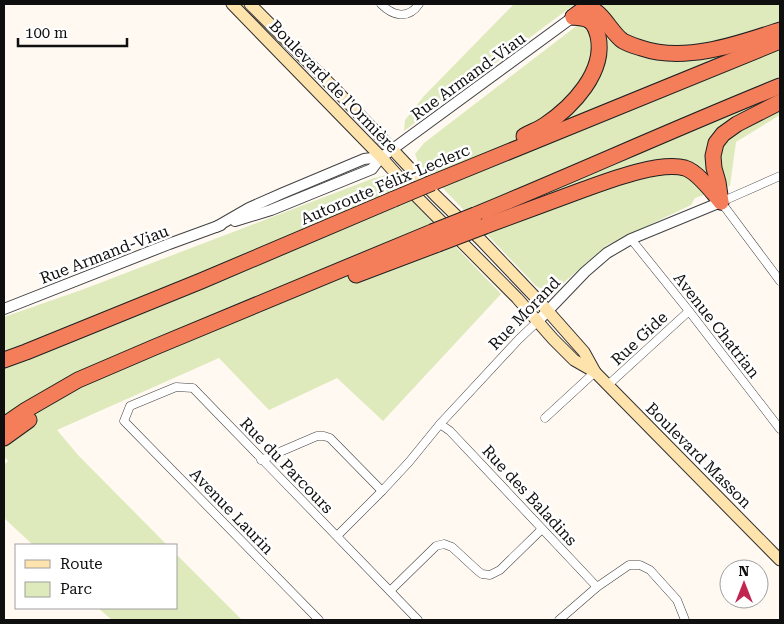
<svg xmlns="http://www.w3.org/2000/svg" width="784" height="624" viewBox="0 0 784 624" font-family="'Roboto Serif',serif">
<rect width="100%" height="100%" fill="#fff9f2"/>
<g fill="#deeabb">
<polygon points="514,4 575,4 404,131 405,120 424,96"/>
<polygon points="600,4 780,4 780,115 736,142 730,186 695,198 691,205 607,245 561,285 546,291 536,286 418,162 415,154 424,143 579,24 605,8"/>
<polygon points="387,175 501,294 383,421 337,378 269,410 219,358 57,430 78,455 167,545 33,545 4,518 4,465 8,461 4,456 4,317 84,289 374,178"/>
<polygon points="176,554 242,620 112,620 98,608 176,608"/>
</g>
<g fill="none" stroke-linecap="round" stroke-linejoin="round">
<g stroke="#424242" stroke-width="9">
<g id="minor">
<path d="M381,4C393,16 408,20 419,4"/>
<polyline points="780,176 721,202 780,281"/>
<polyline points="631,239 689,311 780,429"/>
<polyline points="608,385 689,311"/>
<polyline points="545,418 595,372"/>
<polyline points="440,424 450,431 597,587"/>
<polyline points="261,460 317,436 324,436 330,438 382,491"/>
<polyline points="337,536 382,491 409,462 440,424 519,339 538,321"/>
<polyline points="390,591 436,546 444,544 452,547 478,571 482,574 490,575 500,570 542,529"/>
<polyline points="319,620 124,421 130,406 176,387 193,388 418,620"/>
<polyline points="559,620 597,587 629,565 640,565 650,570 677,600 685,620"/>
</g>
</g>
<g stroke="#424242" stroke-width="12">
<g id="tertiary">
<polyline points="235,221 271,210 372,169 381,157"/>
<polyline points="216,227 249,208 283,193 364,159 381,157 386,154 573,17"/>
<polyline points="4,309 169,244 221,225"/>
<polyline points="538,321 585,272 607,253 631,239 721,202"/>
</g>
</g>
<g stroke="#313131" stroke-width="13">
<g id="secondary">
<polyline points="232,4 381,157 415,195 517,298 553,339 574,360 595,372 780,560"/>
<polyline points="250,4 335,89 393,150 435,195 479,238 538,300 584,352 595,372"/>
</g>
</g>
<g stroke="#202020" stroke-width="17">
<g id="motorway">
<path d="M573,17C578,13 583,8 590,9C602,11 612,34 623,41C628,44 635,46 641,48C685,63 738,44 780,30"/>
<path d="M524,136C531,132 539,129 545,125C572,107 606,72 598,36C594,20 588,18 573,17"/>
<polyline points="432,183 780,41"/>
<polyline points="721,202 718,182 714,168 713,156 716,143 723,134 737,124 780,102"/>
<path d="M475,215C577,173 678,127 780,86"/>
<path d="M485,226C518,214 552,201 585,189C610,180 660,161 685,168C698,172 712,192 721,202"/>
<polyline points="356,275 438,244"/>
<polyline points="4,360 26,352 201,281 394,199"/>
<polyline points="4,425 26,410 78,380 155,347 432,232"/>
<polyline points="4,438 29,420"/>
</g>
</g>
<use href="#minor" stroke="#fff" stroke-width="8"/>
<use href="#tertiary" stroke="#fff" stroke-width="10"/>
<use href="#secondary" stroke="#ffe3ad" stroke-width="11"/>
<use href="#motorway" stroke="#f47d5a" stroke-width="15"/>
<g stroke="#202020" stroke-width="17" stroke-linecap="butt">
<g id="motorway-bridge">
<polyline points="394,199 432,183"/>
<polyline points="432,232 475,215"/>
<polyline points="438,244 485,226"/>
</g>
</g>
<use href="#motorway-bridge" stroke="#f47d5a" stroke-width="15"/>
</g>
<g text-anchor="middle" stroke-width="5" stroke-linejoin="round" paint-order="stroke">
<g font-size="16" fill="#0f0f0f" stroke="#fff">
<text transform="translate(468 76) rotate(-36)" y="6">Rue Armand-Viau</text>
<text transform="translate(334 86) rotate(46)" y="6">Boulevard de l'Ormière</text>
<text transform="translate(385 184) rotate(-23)" y="6">Autoroute Félix-Leclerc</text>
<text transform="translate(104 254) rotate(-21)" y="6">Rue Armand-Viau</text>
<text transform="translate(524 313) rotate(-46)" y="6">Rue Morand</text>
<text transform="translate(717 325) rotate(52)" y="6">Avenue Chatrian</text>
<text transform="translate(639 338) rotate(-43)" y="6">Rue Gide</text>
<text transform="translate(699 455) rotate(45)" y="6">Boulevard Masson</text>
<text transform="translate(287 465) rotate(46)" y="6">Rue du Parcours</text>
<text transform="translate(530 495) rotate(47)" y="6">Rue des Baladins</text>
<text transform="translate(232 511) rotate(46)" y="6">Avenue Laurin</text>
</g>
</g>
<rect width="784" height="624" fill="none" stroke="#0f0f0f" stroke-width="10"/>
<rect x="15" y="544" width="162" height="65" fill="#ffffff" stroke="#9f9f9f"/>
<rect x="25" y="560" width="25" height="8" fill="#ffe3ad" stroke="#9f9f9f"/>
<text x="60" y="569" font-size="15" fill="#0f0f0f">Route</text>
<rect x="25" y="582" width="25" height="15" fill="#deeabb" stroke="#9f9f9f"/>
<text x="60" y="594" font-size="15" fill="#0f0f0f">Parc</text>
<g transform="translate(744 584)"><circle r="24" fill="#ffffff" stroke="#9f9f9f"/>
<path d="M0-4L9 19L0 12L-9 19Z" fill="#c12651"/>
<text y="-8" font-size="14" font-weight="bold" text-anchor="middle" fill="#0f0f0f">N</text>
</g>
<path d="M18 38v8h109v-8" fill="none" stroke="#0f0f0f" stroke-width="2.5"/>
<text x="25" y="38" font-size="15" fill="#0f0f0f" stroke="#ffffff" stroke-width="4" paint-order="stroke">100 m</text>
</svg>
